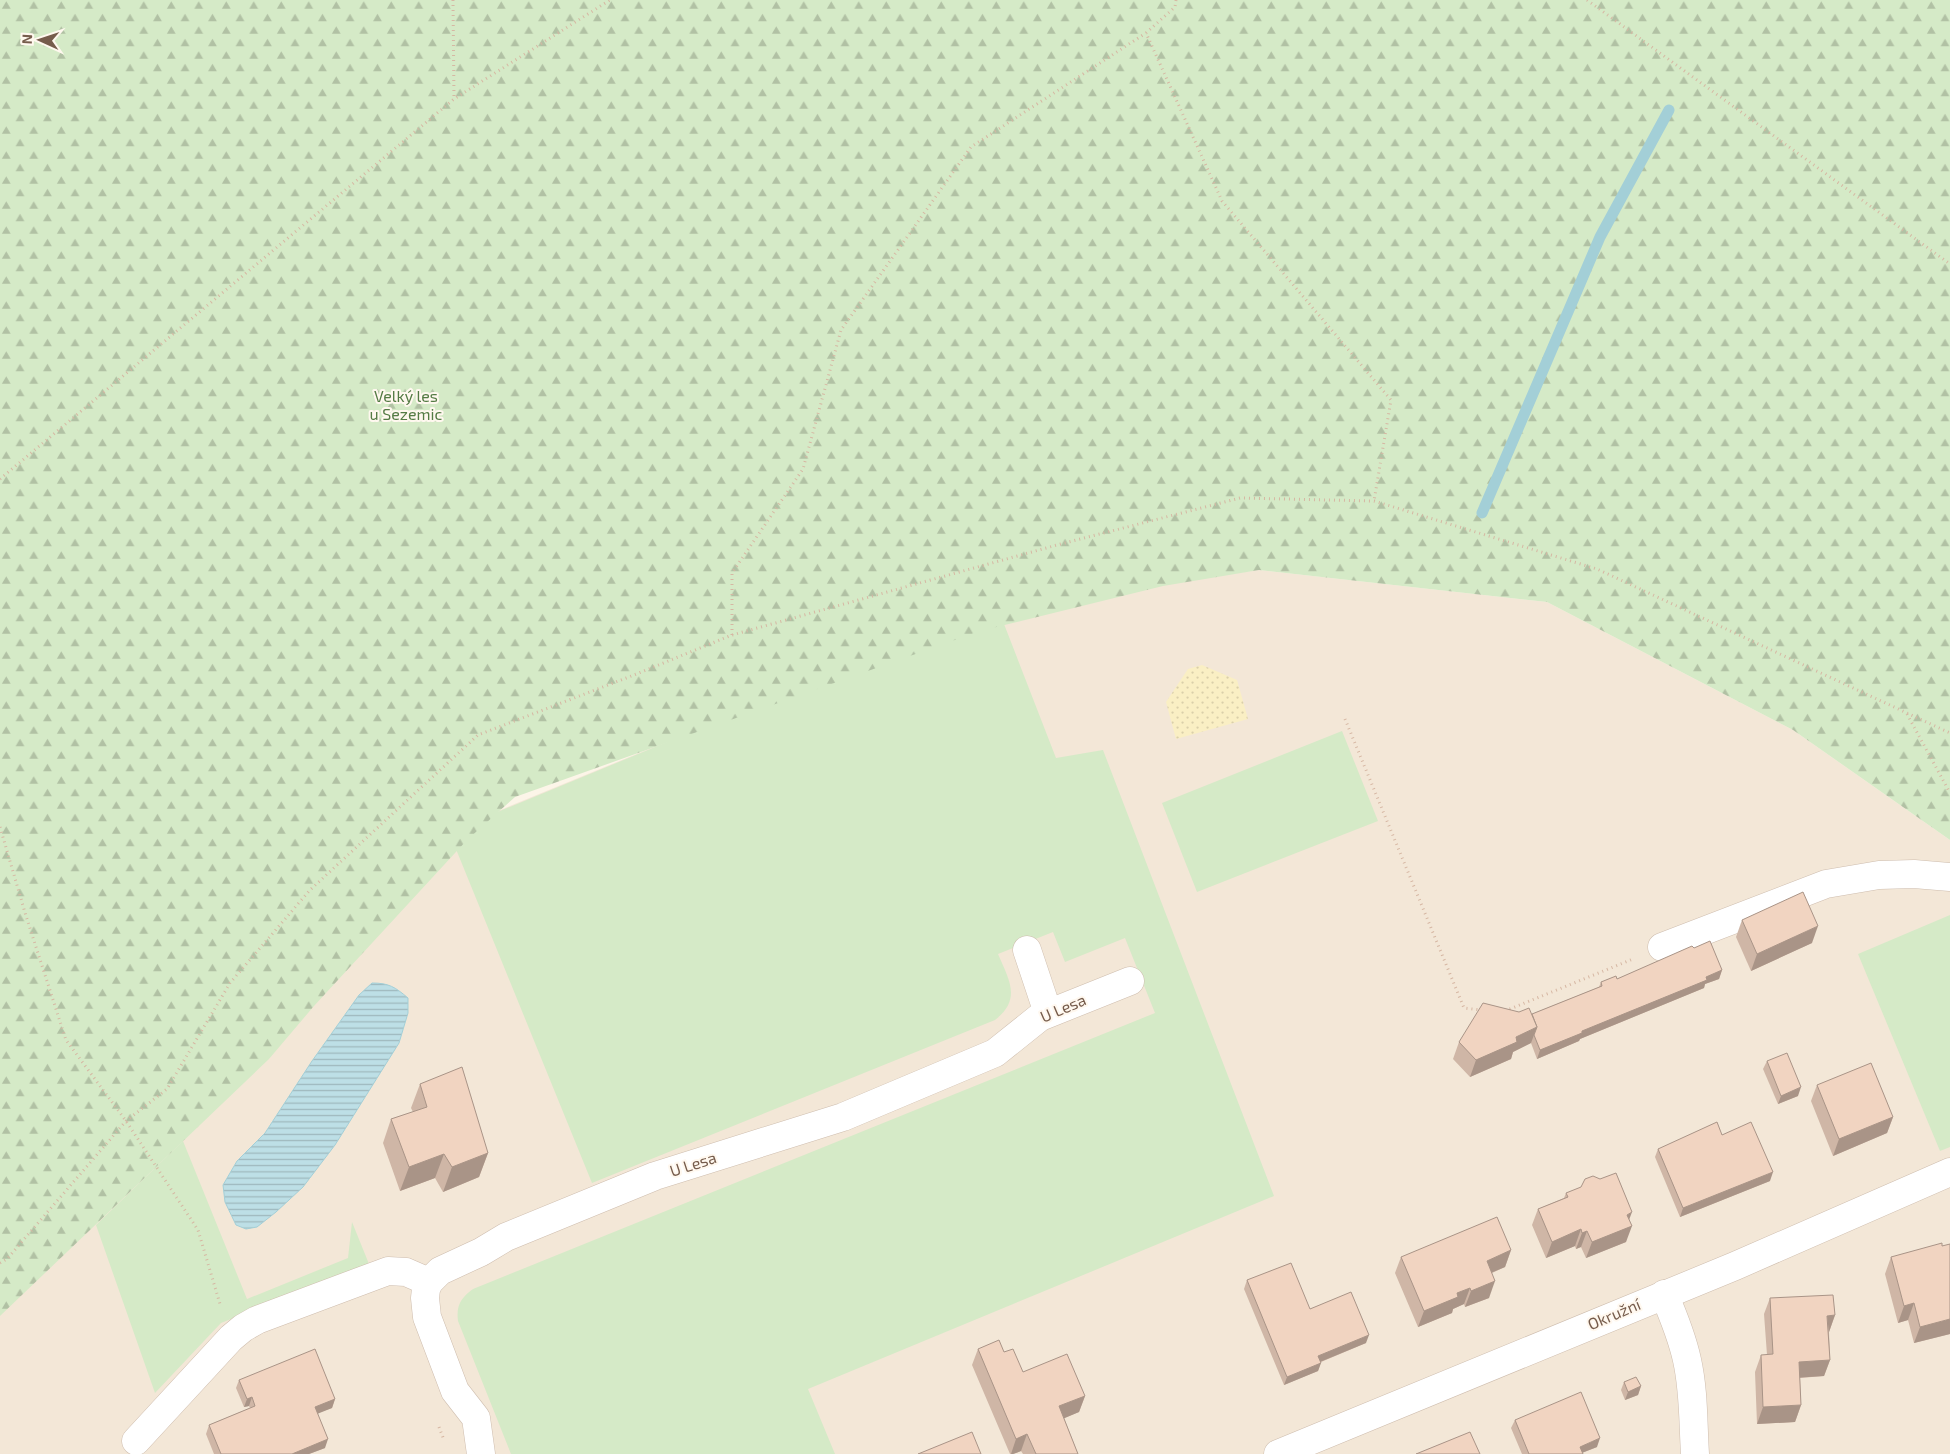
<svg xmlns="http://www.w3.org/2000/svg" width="1950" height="1454" viewBox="0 0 1950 1454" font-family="'Exo 2',sans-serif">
<defs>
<pattern id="forest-firs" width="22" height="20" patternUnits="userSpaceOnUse" patternTransform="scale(1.25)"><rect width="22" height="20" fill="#d5eac7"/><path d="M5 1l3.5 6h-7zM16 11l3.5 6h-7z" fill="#b1c1a4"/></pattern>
<pattern id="sand-dots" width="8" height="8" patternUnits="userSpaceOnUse" patternTransform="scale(1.25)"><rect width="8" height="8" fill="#faefc4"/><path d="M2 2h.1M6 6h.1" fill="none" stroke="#dacfaa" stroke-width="1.8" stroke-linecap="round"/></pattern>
<pattern id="water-rules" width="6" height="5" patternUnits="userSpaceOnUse" patternTransform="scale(1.25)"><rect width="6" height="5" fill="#bddfe6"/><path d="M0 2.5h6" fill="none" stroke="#9eb8bd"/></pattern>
</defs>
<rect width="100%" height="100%" fill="#fcf5e8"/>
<polygon fill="#f3e7d7" points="1259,570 1547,602 1793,730 1950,840 1950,1454 0,1454 0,1308 422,842 997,606"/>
<g fill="#d5eac7">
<path d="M997,606L1056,758L1103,750L1274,1196L808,1389L835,1454H511L458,1321C456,1305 461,1298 473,1289L1155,1013L1125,938L1065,962L1053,932L998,954C1009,980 1022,999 995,1020L592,1183L449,832Z"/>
<polygon points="1342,731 1378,821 1197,892 1162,803"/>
<polygon points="1950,915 1950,1147 1940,1151 1858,954"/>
<polygon points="183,1141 247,1299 348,1258 352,1222 369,1264 221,1323 155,1393 96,1225"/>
</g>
<polygon fill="url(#forest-firs)" points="0,0 1950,0 1950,840 1793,730 1547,602 1259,570 1163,586 980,631 515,797 467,840 314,1006 269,1059 0,1316"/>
<polygon fill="url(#sand-dots)" points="1202,665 1237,680 1248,719 1176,739 1166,702 1188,669"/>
<path fill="url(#water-rules)" stroke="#a3cfd7" d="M372,983C389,983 395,987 408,998V1013L399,1043L335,1145L303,1187L276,1212L257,1227L246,1229L236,1225L225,1202L223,1185L237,1161L265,1133L312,1061L359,995Z"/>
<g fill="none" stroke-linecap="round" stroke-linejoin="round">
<polyline stroke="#a3cfd7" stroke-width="11" points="1482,513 1600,237 1669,110"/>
<g stroke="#cebdae" stroke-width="29">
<g id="minor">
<polyline points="1662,947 1826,884 1879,875 1914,874 1950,877"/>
<polyline points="1027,950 1048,1013"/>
<path d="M1664,1294C1673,1315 1682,1337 1687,1360C1694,1391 1693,1423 1695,1454"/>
<polyline points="136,1441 231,1338 243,1328 257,1320 388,1271 406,1272 429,1282"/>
<polyline points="481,1454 476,1418 455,1391 427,1317 425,1298 426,1289 429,1282 440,1271 481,1252 506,1237 655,1176 843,1117 995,1053 1040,1017 1130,981"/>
<polyline points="1278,1454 1735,1266 1950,1172"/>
</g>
</g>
<g stroke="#d6b7a3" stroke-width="3" stroke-dasharray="1 4" stroke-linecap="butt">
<polyline points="453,0 454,99"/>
<polyline points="1176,0 1175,7 1146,33 1222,201 1391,400 1374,501"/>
<polyline points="1587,0 1950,264"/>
<polyline points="0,479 454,99 610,0"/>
<polyline points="732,635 732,573 803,469 841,330 971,147 1146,33"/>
<polyline points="1907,714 1950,793"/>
<polyline points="1345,719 1464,1008 1481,1010"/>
<polyline points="0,827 26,916 66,1040 126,1121 198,1230 220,1304"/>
<polyline points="1505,1011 1633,959"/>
<polyline points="0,1263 7,1259 126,1121 167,1089 230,983 310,890 478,735 634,675 732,635 1057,545 1240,498 1374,501 1597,569 1950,733"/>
<polyline points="439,1427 444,1440"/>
</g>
<use href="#minor" stroke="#fff" stroke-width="28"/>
</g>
<g fill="#cfb6a6">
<polygon points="1742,920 1812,943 1751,971 1736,937"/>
<polygon points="1694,948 1722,970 1719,979 1705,984 1704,988 1580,1039 1579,1041 1537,1059 1531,1043 1513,1052 1511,1059 1470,1077 1453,1059 1459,1042 1519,1012 1532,1014 1599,987 1601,982 1617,979"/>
<polygon points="1767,1061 1798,1096 1778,1104 1763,1069"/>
<polygon points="420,1084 488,1153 479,1177 443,1192 435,1178 400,1191 383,1143 391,1119 413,1112 411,1108"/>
<polygon points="1817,1085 1893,1117 1887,1133 1833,1156 1811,1101"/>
<polygon points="1722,1135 1770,1181 1680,1217 1655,1157 1658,1149"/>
<polygon points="1566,1193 1629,1220 1626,1242 1586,1258 1581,1247 1576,1249 1575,1246 1546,1258 1532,1225 1538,1209 1564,1198"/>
<polygon points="1511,1250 1505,1267 1492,1273 1489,1298 1465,1307 1464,1304 1453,1309 1452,1313 1418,1327 1395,1273 1401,1257"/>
<polygon points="1891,1257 1950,1334 1914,1343 1908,1320 1898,1323 1885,1274"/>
<polygon points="1247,1280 1310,1309 1366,1343 1321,1362 1318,1371 1284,1385 1244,1289"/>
<polygon points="1770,1298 1835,1315 1829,1332 1830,1360 1824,1376 1800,1378 1801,1405 1795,1422 1757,1424 1755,1372 1761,1355 1767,1355 1764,1314"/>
<polygon points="978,1349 1004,1352 1023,1372 1085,1396 1079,1412 1064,1418 1078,1454 1023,1454 1021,1451 1013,1454 1010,1454 972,1365"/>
<polygon points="239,1380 335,1399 332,1408 317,1413 325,1448 309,1454 214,1454 206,1434 209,1425 250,1408 249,1406 244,1407 236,1388"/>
<polygon points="1624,1382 1641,1386 1638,1395 1625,1400 1621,1390"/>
<polygon points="1515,1420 1597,1447 1582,1453 1582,1454 1522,1454 1511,1428"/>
</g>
<g fill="#a99487">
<polygon points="1818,926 1812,943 1751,971 1757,954"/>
<polygon points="1722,970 1719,979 1705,984 1704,988 1580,1039 1579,1041 1537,1059 1540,1050 1582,1031"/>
<polygon points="1537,1027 1531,1043 1513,1052 1511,1059 1470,1077 1476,1060 1516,1037"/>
<polygon points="1801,1087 1798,1096 1778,1104 1781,1096"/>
<polygon points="1893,1117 1887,1133 1833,1156 1839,1139"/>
<polygon points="488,1153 479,1177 443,1192 452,1167"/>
<polygon points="444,1154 435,1178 400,1191 409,1167"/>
<polygon points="1773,1172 1770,1181 1680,1217 1683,1208"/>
<polygon points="1632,1212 1626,1228 1632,1226 1626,1242 1586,1258 1592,1242 1627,1215"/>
<polygon points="1581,1229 1575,1246 1546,1258 1552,1242"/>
<polygon points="1587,1231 1581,1247 1576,1249 1582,1233"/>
<polygon points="1511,1250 1505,1267 1481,1277 1487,1261"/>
<polygon points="1495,1281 1489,1298 1465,1307 1471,1291"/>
<polygon points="1470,1288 1464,1304 1453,1309 1452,1313 1418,1327 1424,1311 1457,1293"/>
<polygon points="1914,1303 1908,1320 1898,1323 1904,1306"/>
<polygon points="1835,1315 1829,1332 1827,1316"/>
<polygon points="1950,1319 1950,1334 1914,1343 1920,1327"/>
<polygon points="1369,1335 1366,1343 1315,1364 1318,1356"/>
<polygon points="1830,1360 1824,1376 1793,1378 1799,1362"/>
<polygon points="1321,1363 1318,1371 1284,1385 1287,1377"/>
<polygon points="1641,1386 1638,1395 1625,1400 1628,1392"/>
<polygon points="1085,1396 1079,1412 1053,1423 1059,1406"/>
<polygon points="252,1397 249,1406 244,1407 247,1399"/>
<polygon points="335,1399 332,1408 312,1416 315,1407"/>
<polygon points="1801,1405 1795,1422 1757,1424 1763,1407"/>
<polygon points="1027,1434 1021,1451 1013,1454 1011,1454 1016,1439"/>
<polygon points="1600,1438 1597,1447 1579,1454 1580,1447"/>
<polygon points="328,1439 325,1448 309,1454 292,1454"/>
</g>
<g fill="#f1d4c1" stroke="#a99487">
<polygon points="1803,892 1818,926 1757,954 1742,920"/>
<polygon points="1710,941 1722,970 1706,977 1707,980 1582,1031 1582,1033 1540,1050 1534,1035 1537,1027 1532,1014 1602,986 1601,982 1616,976 1617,979 1692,946 1694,948"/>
<polygon points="1483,1003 1519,1012 1529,1008 1537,1027 1516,1037 1517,1042 1476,1060 1459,1042"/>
<polygon points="1787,1053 1801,1087 1781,1096 1767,1061"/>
<polygon points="1871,1063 1893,1117 1839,1139 1817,1085"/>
<polygon points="462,1067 488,1153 452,1167 444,1154 409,1167 391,1119 427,1107 420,1084"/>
<polygon points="1717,1122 1722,1135 1751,1122 1773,1172 1683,1208 1658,1149"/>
<polygon points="1616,1173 1632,1212 1627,1215 1632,1226 1592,1242 1587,1231 1582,1233 1581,1229 1552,1242 1538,1209 1568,1197 1566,1193 1581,1187 1585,1179 1593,1176 1600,1179"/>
<polygon points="1497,1217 1511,1250 1487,1261 1495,1281 1471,1291 1470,1288 1457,1293 1458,1297 1424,1311 1401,1257"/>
<polygon points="1942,1243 1942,1246 1950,1244 1950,1319 1920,1327 1914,1303 1904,1306 1891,1257"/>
<polygon points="1291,1263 1310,1309 1351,1292 1369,1335 1318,1356 1321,1363 1287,1377 1247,1280"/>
<polygon points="1833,1295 1835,1315 1827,1316 1830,1360 1799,1362 1801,1405 1763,1407 1761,1355 1773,1354 1770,1298"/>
<polygon points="999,1340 1004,1352 1013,1349 1023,1372 1067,1354 1085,1396 1059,1406 1078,1454 1036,1454 1027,1434 1016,1439 978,1349"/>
<polygon points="315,1349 335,1399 315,1407 328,1439 292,1454 221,1454 209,1425 255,1406 252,1397 247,1399 239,1380"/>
<polygon points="1636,1377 1641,1386 1628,1392 1624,1382"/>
<polygon points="1581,1392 1600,1438 1580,1447 1583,1454 1529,1454 1515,1420"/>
<polygon points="972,1432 981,1454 918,1454"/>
<polygon points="1470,1432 1480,1454 1416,1454"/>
</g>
<g text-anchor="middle" stroke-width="4" stroke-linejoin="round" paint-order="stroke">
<g font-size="16" fill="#547b44" stroke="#fff8ef">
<text x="406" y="402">Velký les<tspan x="406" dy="18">u Sezemic</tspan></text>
</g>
<g font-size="16" fill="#765c4c" stroke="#fff8ef">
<text transform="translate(1063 1008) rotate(-23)" y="6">U Lesa</text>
<text transform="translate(693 1164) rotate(-18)" y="6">U Lesa</text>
<text transform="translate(1614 1314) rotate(-23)" y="6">Okružní</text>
</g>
</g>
<g transform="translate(40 40) rotate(273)" stroke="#fff8ef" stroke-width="4" paint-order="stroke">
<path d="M0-4L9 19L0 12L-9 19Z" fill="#765c4c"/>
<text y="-8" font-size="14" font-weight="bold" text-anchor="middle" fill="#765c4c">N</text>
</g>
</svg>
